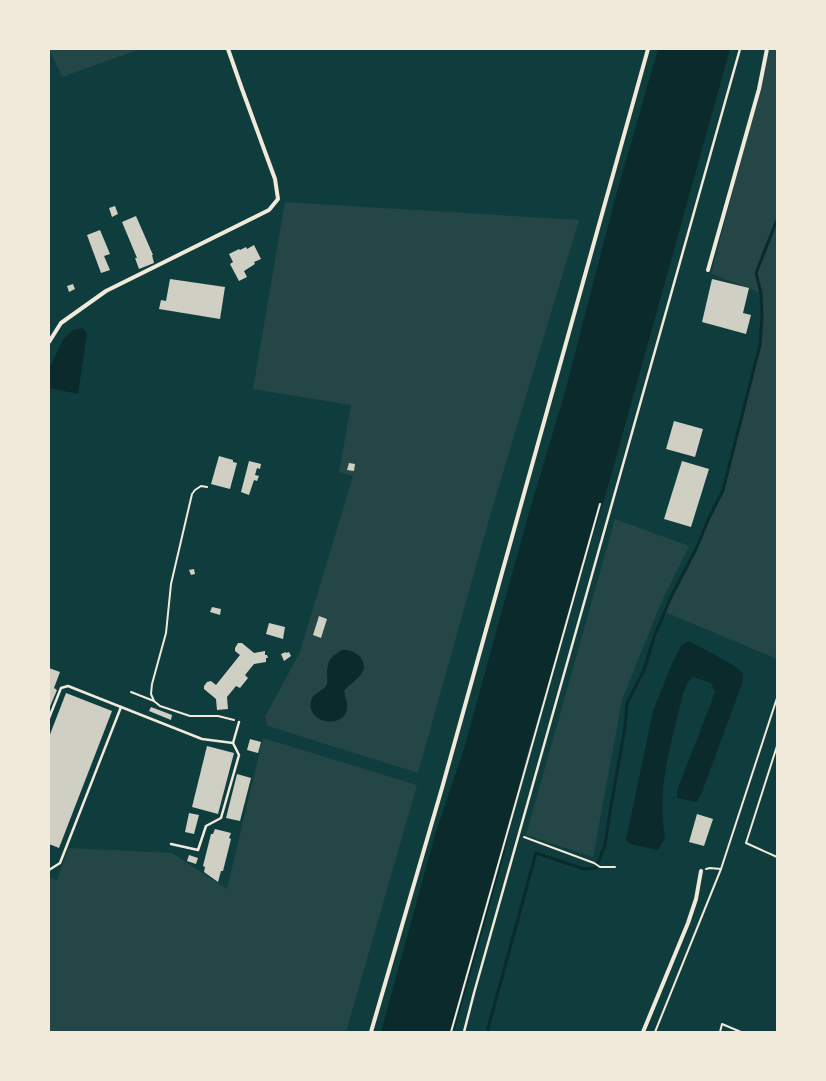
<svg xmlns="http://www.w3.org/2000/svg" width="826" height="1081" viewBox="0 0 826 1081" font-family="Lato,sans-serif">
<rect width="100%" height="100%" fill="#0f3d3e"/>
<g fill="#244646">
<polygon points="49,49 140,49 62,77"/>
<polygon points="770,49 777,49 777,659 665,612 671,597 696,549 708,520 723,490 760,345 762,318 761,293 711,274"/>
<polygon points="285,202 579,220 492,509 418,773 268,726 265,717 300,652 353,476 339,472 351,405 253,389"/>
<polygon points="615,519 689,546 661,603 622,700 593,857 526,835"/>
<polygon points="263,738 417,785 346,1032 49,1032 49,877 57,880 69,848 172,853 227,889"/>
</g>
<g fill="#0a2a2b">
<polygon points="658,49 730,49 607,490 570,609 525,761 504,855 454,1032 381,1032 435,835 464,749 528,516 565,392 615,199"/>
<polygon points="82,328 87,333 78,394 49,388 50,367 63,340 73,330"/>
<path d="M689,641L735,666L743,673L742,684L702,792L697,802L677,798V791L715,692L711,683L693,677L689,681L683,693C672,741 656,788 665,838L658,850L630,844L626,840L653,711L671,666L681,645Z"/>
<path d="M342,650C349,650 354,651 359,656C374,671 352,681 344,691C345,696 348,704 347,709C344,729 306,724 311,701C313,692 325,691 327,684C328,681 327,677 327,674C328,660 330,657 342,650Z"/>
</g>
<polygon fill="#0f3d3e" points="599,503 602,503 527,761 519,796 453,1032 450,1032"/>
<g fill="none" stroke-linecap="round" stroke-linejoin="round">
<polyline stroke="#0a2a2b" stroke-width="3" points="487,1032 536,853 584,869 596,868 605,845 610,812 625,727 627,703 644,670 654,637 671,597 696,549 708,520 723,490 760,345 762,318 761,293 756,273 777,220"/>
</g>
<g fill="#cfcfc3">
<polygon points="115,206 118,214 112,217 109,208"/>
<polygon points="136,216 153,255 152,255 154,263 139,269 135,258 137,258 122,222"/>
<polygon points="100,230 110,254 104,256 110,270 101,273 87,235"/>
<polygon points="254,245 261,259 254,262 255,264 244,271 247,277 239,281 230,264 233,262 229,254 239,249 240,250 246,247 247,249"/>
<polygon points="170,279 225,287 220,319 159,309 161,300 166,301"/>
<polygon points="712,279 749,288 743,313 751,315 746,334 702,322"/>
<polygon points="73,284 75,289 69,292 67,286"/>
<polygon points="674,421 703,429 695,457 666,449"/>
<polygon points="219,456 233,460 233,462 237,463 230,489 211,484"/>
<polygon points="249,461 261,464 260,469 257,468 255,475 259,476 257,481 254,480 249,495 241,492"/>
<polygon points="682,461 709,469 691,527 664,519"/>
<polygon points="349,463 355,464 354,471 347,470"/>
<polygon points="194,569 195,574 191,575 189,570"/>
<polygon points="212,607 221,609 220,615 210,612"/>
<polygon points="319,616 327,619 321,638 313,635"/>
<polygon points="269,623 285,627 283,639 266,634"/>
<polygon points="238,643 242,643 254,653 265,651 265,655 267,655 268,658 266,658 266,662 254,664 245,675 248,678 240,688 236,686 227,697 228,709 217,710 216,699 204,689 204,686 207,682 211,681 216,685 240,655 235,651 235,648"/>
<polygon points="286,652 286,653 289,652 291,656 284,661 281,654"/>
<polygon points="49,668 60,672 54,688 57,690 49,709"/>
<polygon points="66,693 112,711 59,848 49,844 49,737"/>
<polygon points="151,707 172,715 171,720 149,711"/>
<polygon points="250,739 261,742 258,753 247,750"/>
<polygon points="207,746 234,753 218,814 192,807"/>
<polygon points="237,774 251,778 240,821 226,818"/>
<polygon points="189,813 199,815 194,834 185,832"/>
<polygon points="697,814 713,819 704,846 689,842"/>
<polygon points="215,829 231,833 229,838 231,839 223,871 221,871 218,882 204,872 205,867 203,866 211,834 213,834"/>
<polygon points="189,855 198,858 196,864 187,861"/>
</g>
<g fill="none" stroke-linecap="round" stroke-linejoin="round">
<g stroke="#f1e9da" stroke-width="2">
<polyline points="207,487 201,486 195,490 192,494 171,584 166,633 152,684 151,694 154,701 160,706 190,716 218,716 234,720"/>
<polyline points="131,692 154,701"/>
<polyline points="777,746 746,843 777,857"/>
<polyline points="524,837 594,863 600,867 615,867"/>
<polyline points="706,869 710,868 721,869"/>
<polyline points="451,1032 600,504"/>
<polyline points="655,1032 721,869 777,698"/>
<polyline points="720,1032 722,1024 741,1032"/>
</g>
<g stroke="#f1e9da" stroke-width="2.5">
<polyline points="49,718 61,688 68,686 202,739 233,743 239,722"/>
<polyline points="171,844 198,850 206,826 221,818 239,755 233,743"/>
<polyline points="49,870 60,863 121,707"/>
<polyline points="464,1032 474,993 544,745 740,49"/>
</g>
<g stroke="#f1e9da" stroke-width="4">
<polyline points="708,270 759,89 767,49"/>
<polyline points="49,342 61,323 106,291 269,210 278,199 275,179 242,89 228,49"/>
<polyline points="371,1032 442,788 648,49"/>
<polyline points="643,1032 688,923 696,899 701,871"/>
</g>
</g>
<rect width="826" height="1081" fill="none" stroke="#f1e9da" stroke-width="100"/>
</svg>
